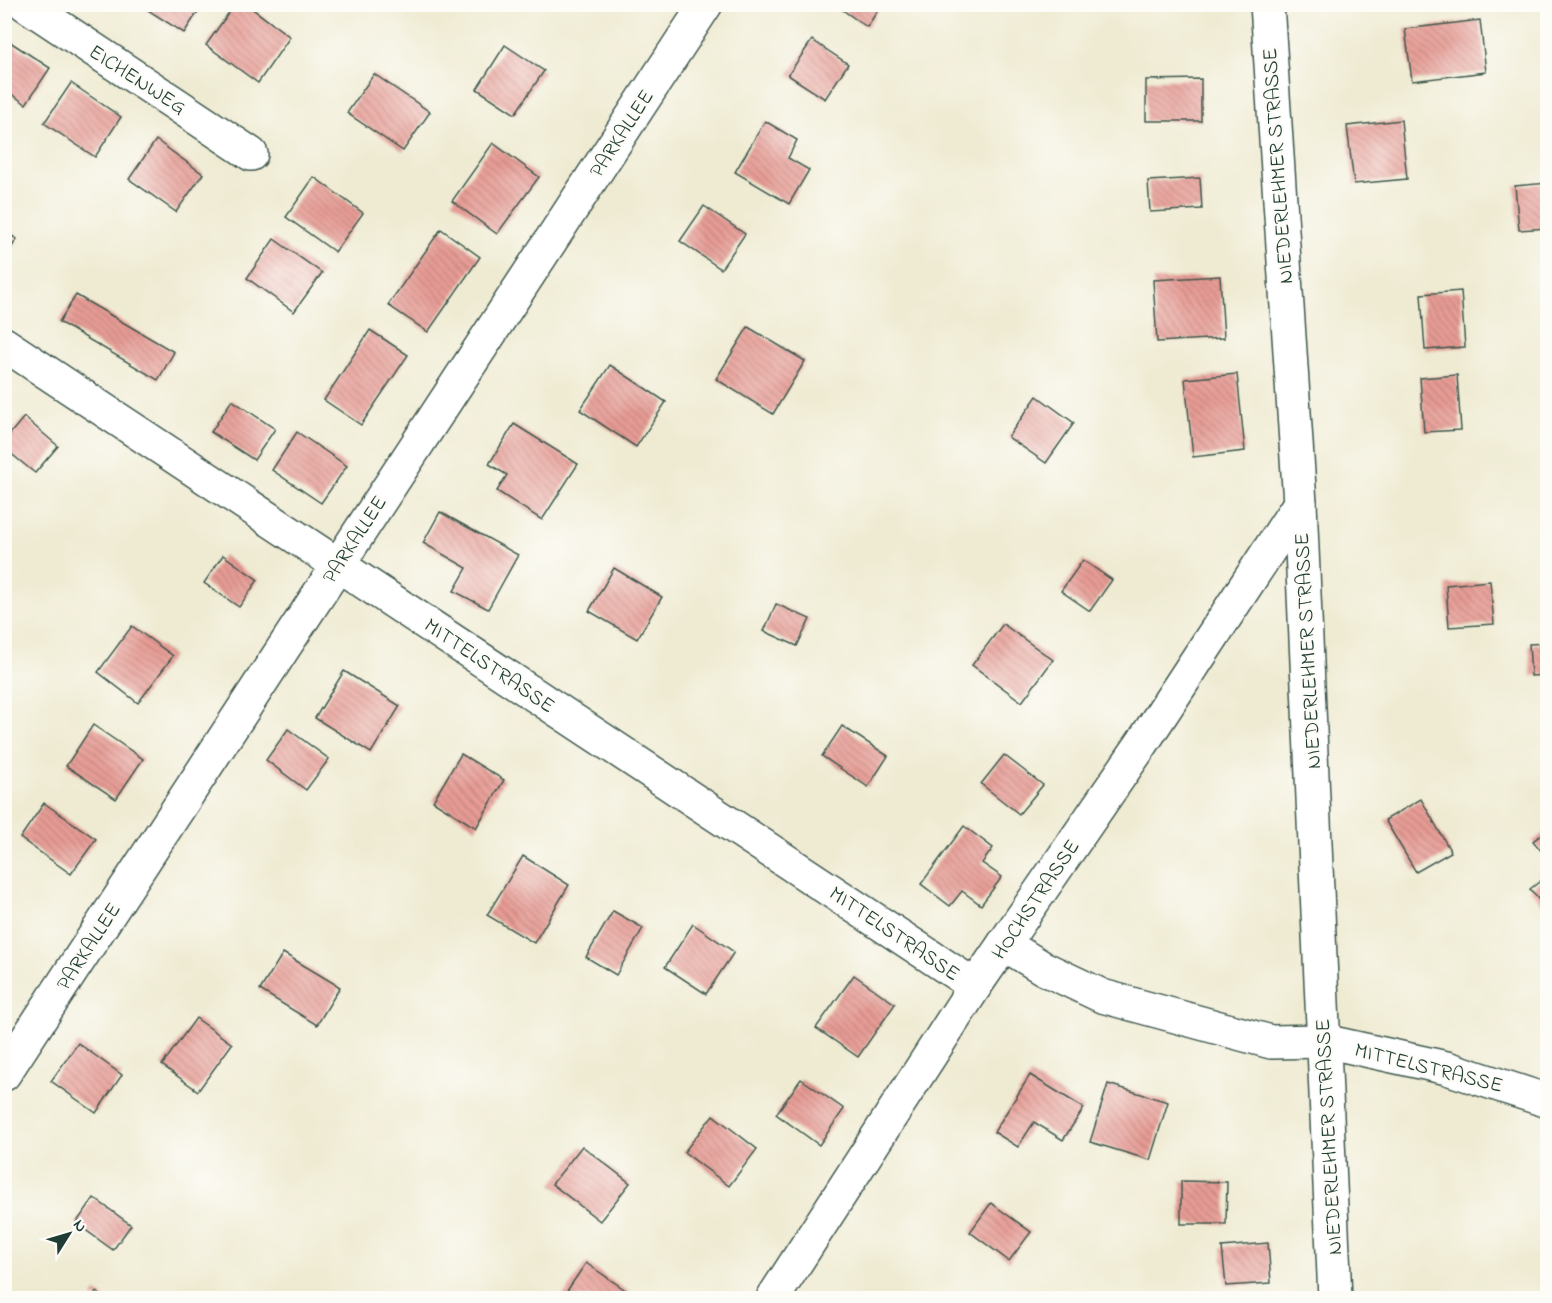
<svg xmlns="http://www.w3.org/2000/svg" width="1552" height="1303" viewBox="0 0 1552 1303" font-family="'Indie Flower',sans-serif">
<defs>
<pattern id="building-back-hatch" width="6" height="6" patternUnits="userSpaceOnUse" patternTransform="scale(1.5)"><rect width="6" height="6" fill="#e89c95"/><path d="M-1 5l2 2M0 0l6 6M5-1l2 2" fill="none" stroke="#bb807a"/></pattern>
</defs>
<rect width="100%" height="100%" fill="#fdfcf7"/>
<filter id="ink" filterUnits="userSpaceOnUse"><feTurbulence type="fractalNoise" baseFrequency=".0167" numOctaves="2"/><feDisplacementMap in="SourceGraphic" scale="12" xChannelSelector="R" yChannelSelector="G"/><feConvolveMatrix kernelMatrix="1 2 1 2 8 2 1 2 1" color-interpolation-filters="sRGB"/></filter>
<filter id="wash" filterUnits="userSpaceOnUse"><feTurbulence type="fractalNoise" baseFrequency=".008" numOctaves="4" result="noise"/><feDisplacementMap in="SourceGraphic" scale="24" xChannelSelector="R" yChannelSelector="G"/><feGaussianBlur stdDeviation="1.35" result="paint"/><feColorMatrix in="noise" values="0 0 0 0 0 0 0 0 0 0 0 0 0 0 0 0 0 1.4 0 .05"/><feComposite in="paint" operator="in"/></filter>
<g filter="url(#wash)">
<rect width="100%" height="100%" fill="#efebd3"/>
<g id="blocks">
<g fill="url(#building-back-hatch)">
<polygon points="144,4 203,4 184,33 143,7"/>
<polygon points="235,4 246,4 290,37 258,83 206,45"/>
<polygon points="834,4 882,4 867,27"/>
<polygon points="1480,20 1486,72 1412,81 1405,29"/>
<polygon points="4,38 50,68 26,104 4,89"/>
<polygon points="812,40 848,64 825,99 788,75"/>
<polygon points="505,45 544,71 515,114 477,89"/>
<polygon points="374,74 430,112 403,151 347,113"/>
<polygon points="1201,79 1201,121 1146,121 1146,80"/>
<polygon points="71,83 121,117 95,157 44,123"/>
<polygon points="1401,120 1407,179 1354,184 1347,126"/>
<polygon points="765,121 797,140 788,158 809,170 789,204 735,172"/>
<polygon points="156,140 203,174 176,212 129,179"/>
<polygon points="493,143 539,177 497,234 452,201"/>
<polygon points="314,177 363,213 335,252 286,217"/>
<polygon points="1200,178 1202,209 1150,212 1148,181"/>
<polygon points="1548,183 1548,228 1519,230 1515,186"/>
<polygon points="704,206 745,234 721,269 680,241"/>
<polygon points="441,229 480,257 428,332 388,305"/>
<polygon points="4,231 17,239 4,259"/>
<polygon points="274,239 322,273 294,312 247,278"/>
<polygon points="1220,276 1224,338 1157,342 1153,280"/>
<polygon points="1461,291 1465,347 1425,350 1421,294"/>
<polygon points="76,295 174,352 158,380 59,322"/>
<polygon points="748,327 805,361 773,414 716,379"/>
<polygon points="370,330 408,355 361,425 324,400"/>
<polygon points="610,365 666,402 636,447 580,410"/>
<polygon points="1237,374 1245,451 1193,457 1185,379"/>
<polygon points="1457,375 1461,430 1424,432 1420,378"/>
<polygon points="1037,396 1074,423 1046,463 1008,437"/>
<polygon points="232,400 275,429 254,460 211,432"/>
<polygon points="24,417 58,446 35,473 4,448 4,441"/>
<polygon points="514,424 578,464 542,520 497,491 507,475 489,464"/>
<polygon points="297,432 347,466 321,503 272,470"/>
<polygon points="440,512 518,555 488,609 454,591 467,568 423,543"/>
<polygon points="223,555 258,580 239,607 204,583"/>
<polygon points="1083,560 1112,580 1090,611 1061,591"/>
<polygon points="614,568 662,597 637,639 589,611"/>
<polygon points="1490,581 1494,624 1449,627 1446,585"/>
<polygon points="776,604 810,619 797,646 764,631"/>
<polygon points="1003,624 1053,660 1022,702 972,665"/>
<polygon points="132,626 173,656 138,703 98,672"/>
<polygon points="1548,643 1548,675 1531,676 1529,644"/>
<polygon points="344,671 400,706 371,753 315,718"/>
<polygon points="93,725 143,759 116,799 66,766"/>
<polygon points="842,726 888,756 868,787 822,756"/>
<polygon points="288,729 329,759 306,790 266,760"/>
<polygon points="461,754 504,780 476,828 433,801"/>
<polygon points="1004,755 1043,785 1019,814 981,784"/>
<polygon points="1421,799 1451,852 1416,872 1385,820"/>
<polygon points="44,803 96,839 71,874 20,838"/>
<polygon points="964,826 993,848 982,863 1002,877 981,905 962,891 950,906 921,884"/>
<polygon points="1548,830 1548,859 1533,841"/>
<polygon points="523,856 569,885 534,943 487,915"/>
<polygon points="1548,875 1548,911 1530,889"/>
<polygon points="613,911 643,928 616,975 586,957"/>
<polygon points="693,924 734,952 706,994 665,967"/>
<polygon points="283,953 340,987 317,1025 260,990"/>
<polygon points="854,975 895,1004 858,1057 816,1028"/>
<polygon points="196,1018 232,1044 198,1091 162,1065"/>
<polygon points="78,1043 122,1075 96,1113 51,1081"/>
<polygon points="1030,1075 1084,1108 1063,1140 1034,1122 1018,1147 994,1132"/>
<polygon points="801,1079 844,1109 819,1145 776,1114"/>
<polygon points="1108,1084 1168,1102 1150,1160 1090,1142"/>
<polygon points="713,1115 757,1149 729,1186 684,1152"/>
<polygon points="582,1146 630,1183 600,1221 552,1184"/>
<polygon points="1181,1181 1227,1182 1226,1224 1181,1224"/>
<polygon points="94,1198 131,1225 113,1250 76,1223"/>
<polygon points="991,1203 1031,1232 1009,1261 970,1232"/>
<polygon points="1268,1243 1271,1283 1226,1286 1222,1247"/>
<polygon points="586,1263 637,1298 562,1298"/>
<polygon points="96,1292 105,1298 91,1298"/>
</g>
</g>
</g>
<g filter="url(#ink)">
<use href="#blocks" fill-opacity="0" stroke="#3e574c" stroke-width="1.5"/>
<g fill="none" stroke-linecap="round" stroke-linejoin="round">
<g stroke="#3e574c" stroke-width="36">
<g id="minor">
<polyline points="25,4 251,154"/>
<polyline points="1267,4 1300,503 1335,1298"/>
<polyline points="4,344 975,986"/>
<polyline points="1004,944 1043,968 1102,996 1271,1042 1324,1041 1447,1068 1548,1101"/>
<polyline points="4,1074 706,4"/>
<polyline points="773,1298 975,986 1143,742 1300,503"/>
</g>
</g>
<use href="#minor" stroke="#fff" stroke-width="33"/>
</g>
</g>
<g text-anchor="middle" stroke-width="4.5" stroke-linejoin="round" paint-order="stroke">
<g font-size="21" fill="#1f3d34" stroke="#fdfcf7">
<text transform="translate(138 79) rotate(33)" y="7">EICHENWEG</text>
<text transform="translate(621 133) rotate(-57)" y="7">PARKALLEE</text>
<text transform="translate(1277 166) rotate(-94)" y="7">NIEDERLEHMER STRASSE</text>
<text transform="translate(354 539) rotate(-57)" y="7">PARKALLEE</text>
<text transform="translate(1307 651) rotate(-93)" y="7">NIEDERLEHMER STRASSE</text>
<text transform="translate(490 665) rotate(34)" y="7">MITTELSTRASSE</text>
<text transform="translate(1035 899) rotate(-56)" y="7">HOCHSTRASSE</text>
<text transform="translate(895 933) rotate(34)" y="7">MITTELSTRASSE</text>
<text transform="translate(88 946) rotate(-57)" y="7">PARKALLEE</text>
<text transform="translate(1429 1067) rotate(14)" y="7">MITTELSTRASSE</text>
<text transform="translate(1328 1137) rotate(-93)" y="7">NIEDERLEHMER STRASSE</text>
</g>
</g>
<rect width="1552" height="1303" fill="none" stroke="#fdfcf7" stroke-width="24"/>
<g transform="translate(69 1234) rotate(53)" stroke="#fdfcf7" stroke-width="4.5" paint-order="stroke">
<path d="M0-4.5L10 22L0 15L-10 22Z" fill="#1f3d34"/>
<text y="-9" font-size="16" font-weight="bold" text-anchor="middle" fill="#1f3d34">N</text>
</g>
</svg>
